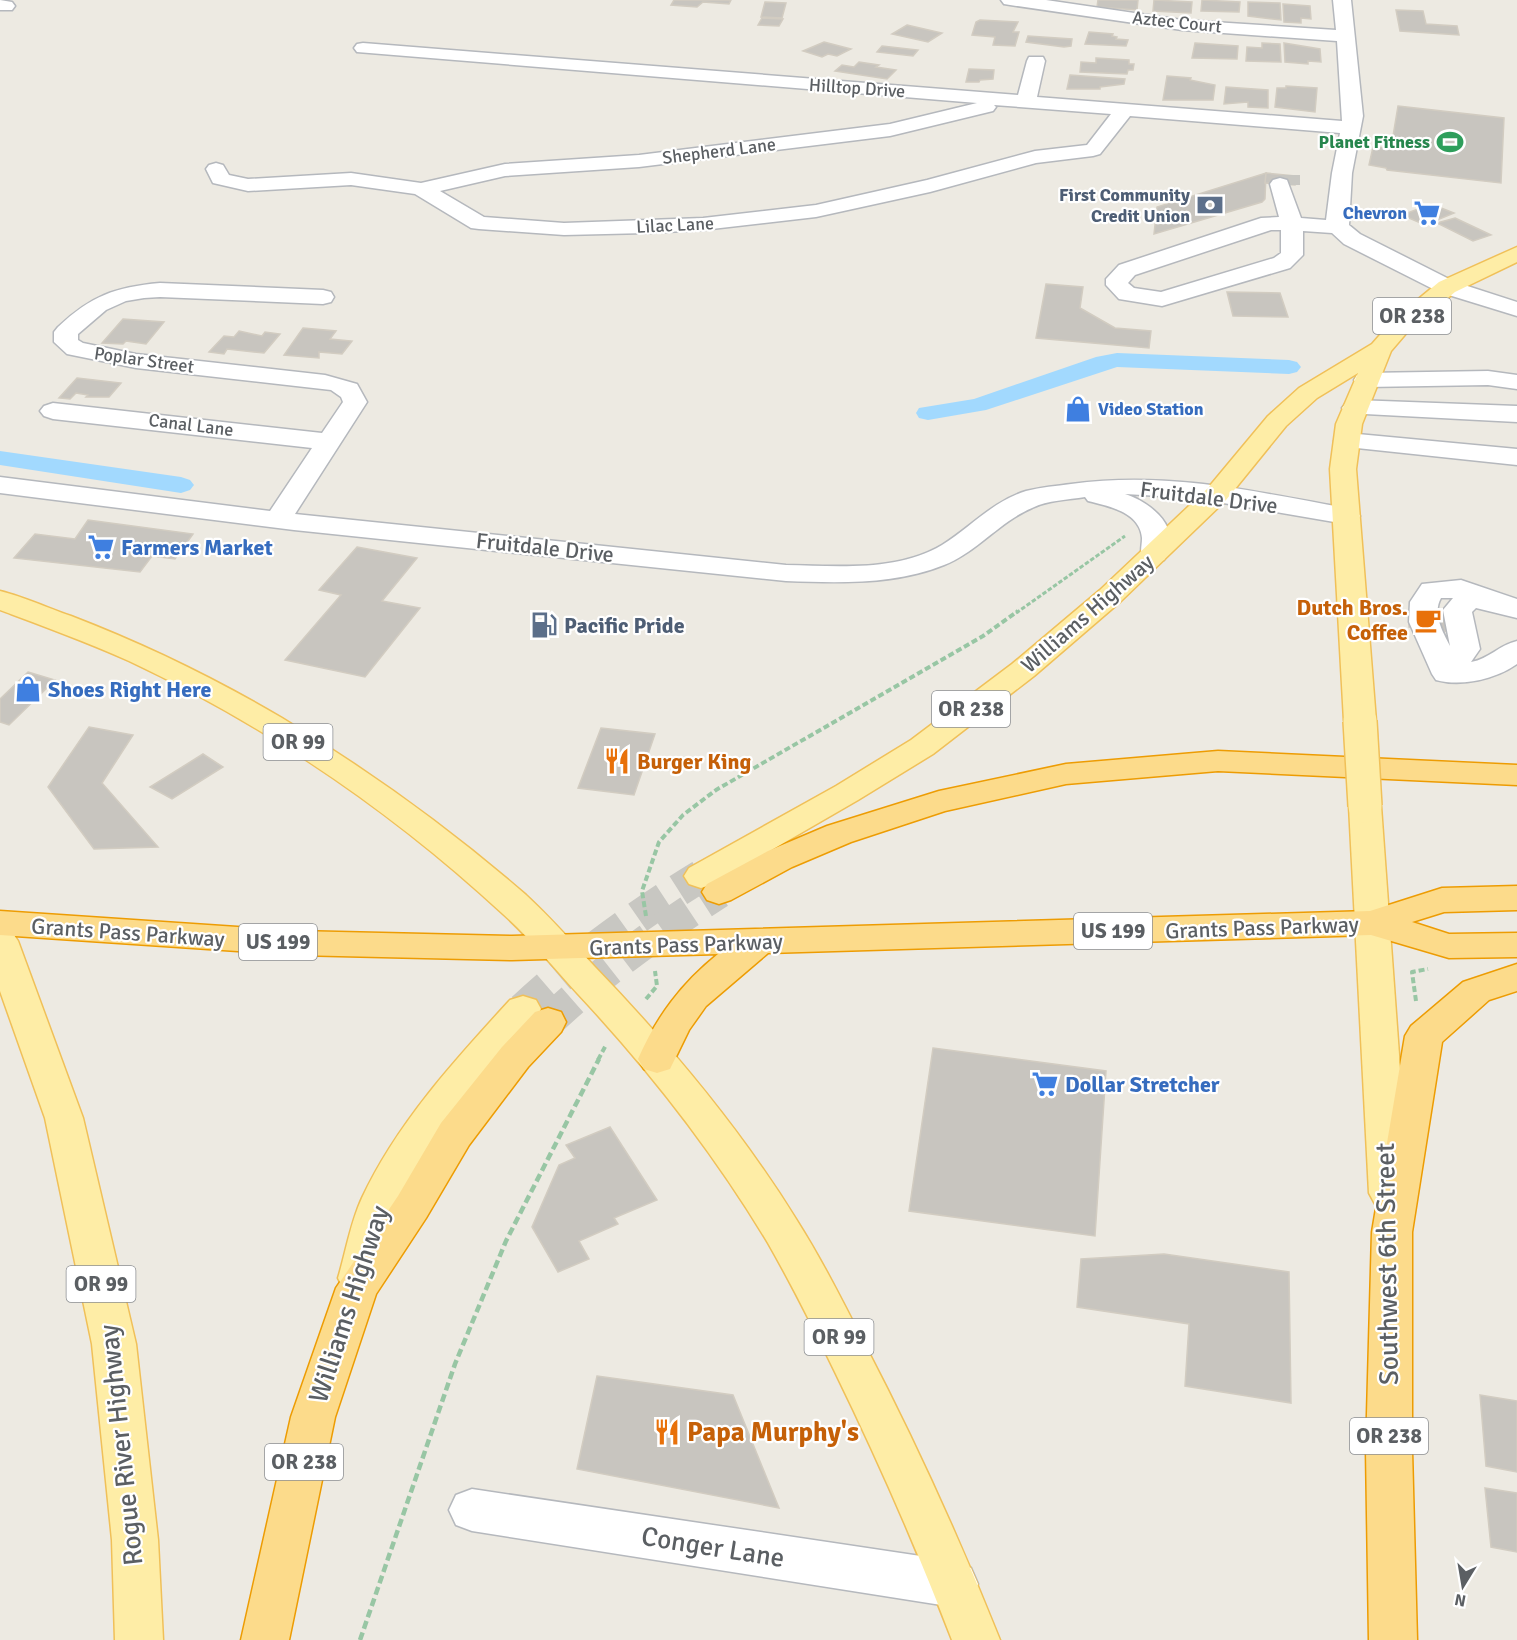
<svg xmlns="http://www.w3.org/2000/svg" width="1517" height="1640" viewBox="0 0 1517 1640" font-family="Signika,sans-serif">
<rect width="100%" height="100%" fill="#edeae2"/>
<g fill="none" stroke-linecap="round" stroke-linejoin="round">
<g fill="#a2d9fe" fill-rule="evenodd">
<polygon points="1117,353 1289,360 1297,362 1301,367 1297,372 1289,374 1117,367 986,410 928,420 919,418 916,413 919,408 974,399 1096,357"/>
<polygon points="0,451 181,477 190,480 194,485 190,490 181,493 0,465"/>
</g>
</g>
<g fill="#c8c5bf" stroke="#d2ccc1" stroke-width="1.5">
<polygon points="674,0 731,0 729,4 703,2 697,7 671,5"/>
<polygon points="1098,0 1138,0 1137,10 1097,7"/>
<polygon points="1154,0 1192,2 1191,13 1153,11"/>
<polygon points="1202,0 1240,2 1239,12 1201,11"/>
<polygon points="765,2 786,3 782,18 761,17"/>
<polygon points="1248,2 1280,3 1281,20 1248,16"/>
<polygon points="1283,4 1310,6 1311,19 1301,18 1301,23 1284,22"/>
<polygon points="1396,10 1423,11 1426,24 1457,26 1459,35 1400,31"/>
<polygon points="762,18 783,19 779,26 758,25"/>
<polygon points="980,20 1018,22 1013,32 1019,32 1015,46 993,45 995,37 972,35 976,22"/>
<polygon points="907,25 942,33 928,42 892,34"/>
<polygon points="1089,32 1113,34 1112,36 1117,37 1116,39 1128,40 1126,46 1085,44"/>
<polygon points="1028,36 1072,39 1071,46 1064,47 1026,42"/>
<polygon points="824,42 851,49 837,56 828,54 822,57 803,51"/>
<polygon points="1195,43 1238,46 1237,59 1192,58"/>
<polygon points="1262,43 1280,44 1281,62 1246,61 1247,47 1262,48"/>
<polygon points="1284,43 1320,49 1321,62 1308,61 1308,64 1285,62"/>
<polygon points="882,46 918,50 913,56 877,52"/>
<polygon points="1096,58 1129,60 1129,64 1134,64 1133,70 1128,70 1127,74 1080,72 1081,62 1096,63"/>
<polygon points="859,62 879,65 876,67 896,70 887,79 835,71 842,65 854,67"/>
<polygon points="969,69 994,70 993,79 980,80 979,82 966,82"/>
<polygon points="1070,75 1125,79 1124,84 1100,87 1100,89 1067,89"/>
<polygon points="1167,76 1191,78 1190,80 1215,85 1213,100 1163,100"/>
<polygon points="1286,86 1317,88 1315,112 1275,107 1277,88 1286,88"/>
<polygon points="1226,87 1268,90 1268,108 1248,107 1248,102 1224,104"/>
<polygon points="1398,106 1504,118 1501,183 1387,170 1386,168 1369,165 1373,147 1391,148"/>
<polygon points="1266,173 1265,199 1262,202 1154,234 1157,207"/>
<polygon points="1266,173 1295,176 1295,185 1265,183"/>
<polygon points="1431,204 1454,213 1425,225 1402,215"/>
<polygon points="1455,218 1491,235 1473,241 1437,223"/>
<polygon points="1046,284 1083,287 1080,308 1115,328 1151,331 1149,348 1036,338"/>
<polygon points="1227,292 1280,293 1288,317 1233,316"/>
<polygon points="123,319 164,322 146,344 126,341 123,344 102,343"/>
<polygon points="303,328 336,331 330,339 352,341 342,354 319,352 319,358 284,355"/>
<polygon points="239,331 262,336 265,332 280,334 264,353 227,349 224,354 209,352 224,336 234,337"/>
<polygon points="77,378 121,383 109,397 86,397 88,395 76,393 70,399 59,398"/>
<polygon points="88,520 193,534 175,559 152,556 140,572 14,558 35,534 75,539"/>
<polygon points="357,547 417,558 382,601 420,608 365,677 285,660 341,595 319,590"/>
<polygon points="1423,608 1447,610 1462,633 1409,627 1409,617 1424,618"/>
<polygon points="28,672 55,680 9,725 0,722 0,699"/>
<polygon points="89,727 133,735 102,783 158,847 94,849 48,787"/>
<polygon points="601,728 655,734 634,795 578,788"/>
<polygon points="203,754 223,767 172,799 150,787"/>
<polygon points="933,1048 1106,1071 1095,1236 909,1211"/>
<polygon points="610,1127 657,1200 614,1218 618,1224 579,1241 589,1259 558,1272 532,1227 559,1165 575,1158 566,1145"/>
<polygon points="1164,1254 1289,1272 1291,1403 1185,1386 1189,1324 1077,1307 1081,1259"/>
<polygon points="597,1376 733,1395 779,1508 577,1469"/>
<polygon points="1480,1395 1517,1401 1517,1472 1486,1466"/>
<polygon points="1485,1488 1517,1493 1517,1552 1491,1547"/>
</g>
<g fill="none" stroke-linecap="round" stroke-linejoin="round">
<polyline stroke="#c8c7c2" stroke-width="20" stroke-dasharray="20 10" stroke-linecap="butt" points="1290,175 1290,185"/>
<path stroke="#c8c7c2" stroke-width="33" stroke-dasharray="33 16" stroke-linecap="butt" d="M523,1009C578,958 637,915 701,876"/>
<path stroke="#c8c7c2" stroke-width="33" stroke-dasharray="33 16" stroke-linecap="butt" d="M548,1022C601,972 658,931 719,892"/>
<g stroke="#b5b8bd" stroke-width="3">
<g id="minor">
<polygon points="0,0 12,2 15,6 12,10 0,10"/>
<path d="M1001,0H1046L1182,20L1336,30L1333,0H1351L1363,116L1352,173L1349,225L1360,234L1455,282L1517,302V316L1439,292L1344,244L1332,233L1303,231V255L1290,268L1162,306L1119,299L1106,285V279L1119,265L1261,218L1279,217L1270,184L1273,180L1280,178L1287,180L1301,218L1326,220L1332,173L1340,133L1130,116L1100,154L1093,156L1036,163L930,192L816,217L703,230L647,233L564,235L479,229L471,228L415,194L351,185L248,191L213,183L206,169L209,165L216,163L223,165L229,175L248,179L351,173L421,183L505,164L639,155L890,124L977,103L357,52L354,48L357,44L363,43L1018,95L1027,61L1029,57H1043L1045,61L1037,97L1342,121L1337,41L1182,30L1010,5L1004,4ZM994,105L1111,114L1087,145L1035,151L927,180L816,205L703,218L564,223L484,217L440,191L505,176L639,167L890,136L993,111L996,107ZM1271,230H1281V253L1274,258L1161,292L1134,288L1128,283L1135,275Z"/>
<path d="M160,283L323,290L331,292L334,297L331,302L323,304L160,297L144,298L126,301L106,310L78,334V340L83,343L136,354L325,375L357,384L367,402L295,514L786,565C836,566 897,572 942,545C971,527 993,501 1026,491C1041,487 1056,486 1071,484C1167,471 1252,491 1346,508L1356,510L1360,516L1356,522L1346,524L1194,498L1125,494C1151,502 1185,530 1164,560L1154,562L1144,560C1139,552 1142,547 1142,538C1140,512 1108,506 1088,501L1085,497C1068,500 1048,500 1032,508C999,522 977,552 944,565C895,585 838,583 786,581L294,530L0,493V477L270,511L312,448L53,419L44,416L40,411L44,406L53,403L322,433L343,402L341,397L331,390L136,368L67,354L54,342V332L58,327C91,296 115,287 160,283Z"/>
<polygon points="1488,371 1517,375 1517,389 1488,385 1366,387 1357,385 1354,380 1357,375 1366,373"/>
<polygon points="1355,400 1517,406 1517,422 1346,413 1342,408 1346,403"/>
<polygon points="1347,433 1517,449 1517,465 1338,446 1334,441 1338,436"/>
<path d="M1461,580L1517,599V618L1476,608L1472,612L1480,649L1471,662C1489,659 1499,645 1517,641V664C1496,679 1462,687 1436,680L1432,674L1409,622L1410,602L1422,584ZM1441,598H1453L1443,610L1450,646C1443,632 1432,614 1441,598Z"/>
<polygon points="472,1489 954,1561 971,1568 978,1584 971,1600 954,1607 472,1531 456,1525 449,1510 456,1495"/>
</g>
</g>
<g stroke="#f0c059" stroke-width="3">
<g id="major">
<polygon points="1517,247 1517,262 1455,292 1409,330 1391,351 1362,424 1356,469 1376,721 1371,728 1360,731 1349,728 1344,721 1330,469 1336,424 1358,373 1317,398 1286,426 1226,500 1120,602 1034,676 933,754 858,800 713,884 701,888 689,884 684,876 689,868 836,786 911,740 1012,664 1100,590 1208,488 1268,416 1299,388 1372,344 1393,320 1439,282"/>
<path d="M0,591C24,597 48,608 71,616C144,644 214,678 282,718C368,770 450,829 526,895C550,917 572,942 594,966C669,1044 739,1127 796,1219C822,1260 843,1302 865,1345C915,1441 960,1540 1000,1640H952C917,1549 878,1460 835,1372C814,1329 792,1285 768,1243C714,1153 649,1070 578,994C553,967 530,938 503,914C393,812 265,725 129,661C87,642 43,626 0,610Z"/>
<polygon points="1365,795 1377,798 1381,806 1409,1193 1403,1204 1389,1209 1375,1204 1369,1193 1349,806 1353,798"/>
<polygon points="0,929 12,932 18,941 83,1118 136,1344 158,1540 163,1640 115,1640 112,1540 92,1344 45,1118 0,991"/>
<path d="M523,996L536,1000L541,1009L536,1018C488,1074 433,1131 402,1198C389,1228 388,1261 374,1290L359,1295L344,1290L338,1278C346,1252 350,1224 362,1198C397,1123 455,1060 510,1000Z"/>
</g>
</g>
<g stroke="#ed9c03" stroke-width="3">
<g id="highway">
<polygon points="1218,751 1517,765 1517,785 1218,771 1066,784 945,811 851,842 792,867 731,900 719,904 707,900 702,892 707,884 768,851 827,826 939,791 1066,764"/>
<path d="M1517,886V910L1444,912L1412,922L1449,934L1517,933V957L1449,958L1371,935L768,953L706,1006L689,1030L670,1069L657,1073L644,1069L638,1059C657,1016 681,984 718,954L512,960L296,955L0,935V911L296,931L512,936L1370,911L1442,888Z"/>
<polygon points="1517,964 1517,991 1489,1000 1442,1042 1412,1232 1412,1450 1417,1640 1369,1640 1366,1450 1372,1232 1405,1036 1411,1026 1463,982"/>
<polygon points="548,1008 561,1012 566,1022 561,1032 528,1067 469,1145 426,1218 376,1294 335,1417 289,1640 241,1640 291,1417 336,1288 398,1196 441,1123 502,1047 535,1012"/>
</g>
</g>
<polyline stroke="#98c6a4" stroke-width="3" stroke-dasharray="4.5 2" stroke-linecap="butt" points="1016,613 1125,536"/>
<g stroke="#98c6a4" stroke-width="4" stroke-dasharray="6 3" stroke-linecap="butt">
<polyline points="646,916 642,891 659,842 683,815 716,790 983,636 1018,611"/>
<polyline points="646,999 657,986 655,971"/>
<polyline points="1416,1001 1412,972 1428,969"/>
<polyline points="598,1060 606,1045"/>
</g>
<polyline stroke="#98c6a4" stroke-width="4.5" stroke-dasharray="8 4" stroke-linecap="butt" points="360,1640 455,1364 506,1241 599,1059"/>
<use href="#minor" fill="#fff" fill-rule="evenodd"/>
<use href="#major" fill="#feeda6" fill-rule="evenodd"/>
<use href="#highway" fill="#fcdb8b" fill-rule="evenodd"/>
<g stroke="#f0c059" stroke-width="36" stroke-linecap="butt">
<polyline id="major-bridge" points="1360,721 1365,806"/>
</g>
<use href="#major-bridge" stroke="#feeda6" stroke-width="33"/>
</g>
<defs>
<g id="stadium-bare" transform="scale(2.07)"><path d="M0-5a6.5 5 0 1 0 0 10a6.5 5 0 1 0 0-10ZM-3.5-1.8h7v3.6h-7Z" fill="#2e9e5b" stroke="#fff" stroke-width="2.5" paint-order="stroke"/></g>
<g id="bank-bare" transform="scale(2.07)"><path d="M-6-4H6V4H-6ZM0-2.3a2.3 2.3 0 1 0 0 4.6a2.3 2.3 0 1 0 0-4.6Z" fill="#5c6f8a" stroke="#fff" stroke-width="2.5" paint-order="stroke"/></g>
<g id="supermarket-bare" transform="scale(2.07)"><path d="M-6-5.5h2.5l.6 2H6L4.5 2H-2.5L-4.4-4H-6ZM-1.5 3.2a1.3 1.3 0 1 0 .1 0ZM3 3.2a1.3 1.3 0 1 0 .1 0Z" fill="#3f7fe0" stroke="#fff" stroke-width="2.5" paint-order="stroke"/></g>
<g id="shop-bare" transform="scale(2.07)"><path d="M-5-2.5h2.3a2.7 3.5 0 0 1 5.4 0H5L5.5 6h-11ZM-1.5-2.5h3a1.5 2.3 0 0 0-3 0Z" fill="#3f7fe0" stroke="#fff" stroke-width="2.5" paint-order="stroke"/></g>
<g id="cafe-bare" transform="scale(2.07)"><path d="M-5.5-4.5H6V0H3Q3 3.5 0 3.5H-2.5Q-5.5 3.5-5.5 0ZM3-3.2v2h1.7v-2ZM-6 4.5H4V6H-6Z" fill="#e8710a" stroke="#fff" stroke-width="2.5" paint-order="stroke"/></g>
<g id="fuel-bare" transform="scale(2.07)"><path d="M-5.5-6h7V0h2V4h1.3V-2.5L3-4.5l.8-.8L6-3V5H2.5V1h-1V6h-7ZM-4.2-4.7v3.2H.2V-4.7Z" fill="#5c6f8a" stroke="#fff" stroke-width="2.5" paint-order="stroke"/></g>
<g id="restaurant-bare" transform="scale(2.07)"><path d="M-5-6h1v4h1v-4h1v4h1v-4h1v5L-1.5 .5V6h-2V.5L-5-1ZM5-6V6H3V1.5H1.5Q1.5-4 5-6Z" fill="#e8710a" stroke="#fff" stroke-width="2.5" paint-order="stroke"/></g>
</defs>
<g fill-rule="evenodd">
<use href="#stadium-bare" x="1450" y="142"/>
<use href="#bank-bare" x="1210" y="205"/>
<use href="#supermarket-bare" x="1427" y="213"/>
<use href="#shop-bare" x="1078" y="409"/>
<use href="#supermarket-bare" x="101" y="547"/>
<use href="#cafe-bare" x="1428" y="620"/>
<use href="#fuel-bare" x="544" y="625"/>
<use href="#shop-bare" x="28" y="689"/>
<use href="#restaurant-bare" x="617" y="761"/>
<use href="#supermarket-bare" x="1045" y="1084"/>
<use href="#restaurant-bare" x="667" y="1432"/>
</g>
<g text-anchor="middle" stroke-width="4.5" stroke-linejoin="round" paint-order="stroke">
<g font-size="18" fill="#5b5f63" stroke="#fff">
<text transform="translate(1177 22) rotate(6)" y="6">Aztec Court</text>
<text transform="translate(857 88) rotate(4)" y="6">Hilltop Drive</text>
<text transform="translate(719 151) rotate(-7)" y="6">Shepherd Lane</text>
<text transform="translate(675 225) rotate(-3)" y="6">Lilac Lane</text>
<text transform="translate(144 360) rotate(8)" y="6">Poplar Street</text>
<text transform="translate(191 425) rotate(7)" y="6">Canal Lane</text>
</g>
<g font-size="18" font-weight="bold" fill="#27864d" stroke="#fff" text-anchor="end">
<text x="1430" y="148">Planet Fitness</text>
</g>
<g font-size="18" font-weight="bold" fill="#4e5e75" stroke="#fff" text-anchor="end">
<text x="1190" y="201">First Community<tspan x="1190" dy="21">Credit Union</tspan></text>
</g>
<g font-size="18" font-weight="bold" fill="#366cbe" stroke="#fff" text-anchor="end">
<text x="1407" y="219">Chevron</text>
<text x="1098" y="415" text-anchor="start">Video Station</text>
</g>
<g fill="#fff" stroke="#8c8f92" stroke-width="1.5">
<rect x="1373" y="298" width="78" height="36" rx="4.5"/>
<rect x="932" y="691" width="78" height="36" rx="4.5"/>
<rect x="263.5" y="724" width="69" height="36" rx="4.5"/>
<rect x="1074" y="913" width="78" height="36" rx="4.5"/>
<rect x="239" y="924" width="78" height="36" rx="4.5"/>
<rect x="66.5" y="1266" width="69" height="36" rx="4.5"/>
<rect x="804.5" y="1319" width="69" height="36" rx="4.5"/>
<rect x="1350" y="1418" width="78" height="36" rx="4.5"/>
<rect x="265" y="1444" width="78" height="36" rx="4.5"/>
</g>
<g font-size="21" font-weight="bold" fill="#5b5f63">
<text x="1412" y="323">OR 238</text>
<text x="971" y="716">OR 238</text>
<text x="298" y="749">OR 99</text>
<text x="1113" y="938">US 199</text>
<text x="278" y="949">US 199</text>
<text x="101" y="1291">OR 99</text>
<text x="839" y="1344">OR 99</text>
<text x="1389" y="1443">OR 238</text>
<text x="304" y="1469">OR 238</text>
</g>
<g font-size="22" fill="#5b5f63" stroke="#fff">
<text transform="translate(1209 497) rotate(7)" y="8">Fruitdale Drive</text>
<text transform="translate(545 547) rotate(6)" y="8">Fruitdale Drive</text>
<text transform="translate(1087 613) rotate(-41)" y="8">Williams Highway</text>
<text transform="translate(1262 927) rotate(-2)" y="8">Grants Pass Parkway</text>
<text transform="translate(128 932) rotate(4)" y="8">Grants Pass Parkway</text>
<text transform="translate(686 944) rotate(-2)" y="8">Grants Pass Parkway</text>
</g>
<g font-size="22" font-weight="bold" fill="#366cbe" stroke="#fff" text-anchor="start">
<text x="121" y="555">Farmers Market</text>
<text x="48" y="697">Shoes Right Here</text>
<text x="1065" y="1092">Dollar Stretcher</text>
</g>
<g font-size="22" font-weight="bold" fill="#c56008" stroke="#fff" text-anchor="end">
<text x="1408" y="615">Dutch Bros.<tspan x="1408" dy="25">Coffee</tspan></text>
<text x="637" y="769" text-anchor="start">Burger King</text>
</g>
<g font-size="22" font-weight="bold" fill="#4e5e75" stroke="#fff" text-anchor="start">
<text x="564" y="633">Pacific Pride</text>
</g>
<g font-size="27" fill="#5b5f63" stroke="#fff">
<text transform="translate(1387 1264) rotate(-91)" y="9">Southwest 6th Street</text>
<text transform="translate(349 1304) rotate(-72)" y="9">Williams Highway</text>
<text transform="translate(121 1445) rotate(-96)" y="9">Rogue River Highway</text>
<text transform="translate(713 1547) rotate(9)" y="9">Conger Lane</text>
</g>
<g font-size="27" font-weight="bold" fill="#c56008" stroke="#fff" text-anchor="start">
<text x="687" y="1441">Papa Murphy's</text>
</g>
</g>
<g transform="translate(1463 1586) rotate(191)" stroke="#ffffff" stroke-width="4.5" paint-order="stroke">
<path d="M0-4.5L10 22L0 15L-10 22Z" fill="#5b5f63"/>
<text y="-9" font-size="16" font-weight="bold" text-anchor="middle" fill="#5b5f63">N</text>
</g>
</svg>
